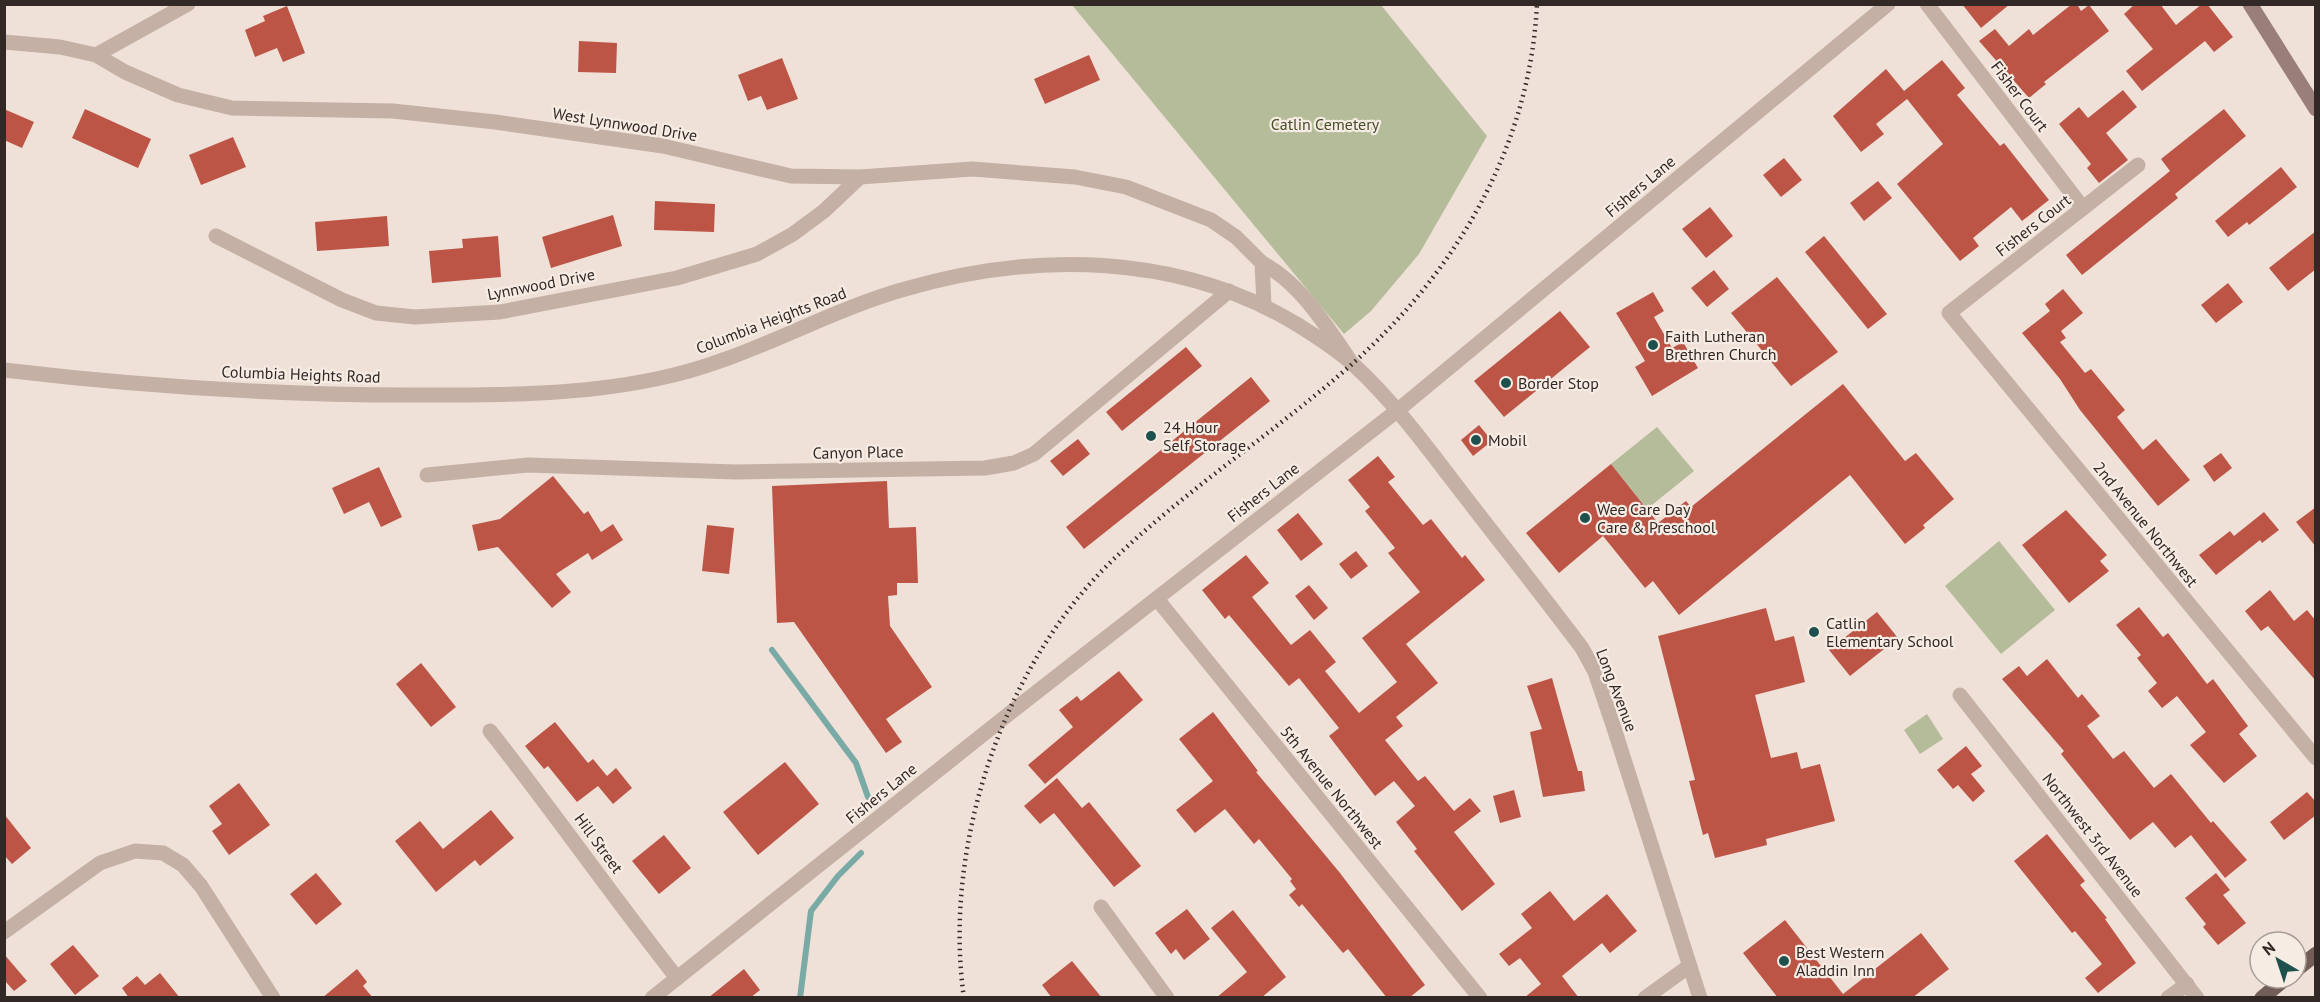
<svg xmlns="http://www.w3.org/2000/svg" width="2320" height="1002" viewBox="0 0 2320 1002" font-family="'PT Sans',sans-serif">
<rect width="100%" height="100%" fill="#efe1d8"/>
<g fill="#b5bc99">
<polygon points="1072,5 1381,5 1487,136 1419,254 1371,311 1344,334"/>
<polygon points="1657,427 1694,471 1647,509 1611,464"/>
<polygon points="1999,541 2055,610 2001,654 1945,586"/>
<polygon points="1927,714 1943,739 1920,754 1904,730"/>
</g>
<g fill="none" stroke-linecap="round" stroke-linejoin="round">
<g stroke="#79aaa6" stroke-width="6">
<polyline points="772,650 856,763 868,797"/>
<polyline points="800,998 811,911 838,876 861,853"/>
</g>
</g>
<g fill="#bd5547">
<polygon points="1962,4 2010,4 1981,28"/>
<polygon points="2072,4 2077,4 2081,11 2089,5 2109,31 2044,82 2046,84 2029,98 1979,41 1995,29 2009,46 2029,29 2033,35"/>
<polygon points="2135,4 2160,4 2176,25 2202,4 2207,4 2233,37 2214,52 2205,41 2142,91 2126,71 2153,49 2124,14"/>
<polygon points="287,6 305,53 283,62 277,48 255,57 245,30 265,21 263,16"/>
<polygon points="579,41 617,43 616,73 578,72"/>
<polygon points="1089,55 1100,80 1045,104 1034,79"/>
<polygon points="782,58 798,99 767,110 761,96 748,101 738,75"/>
<polygon points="1942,60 1965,88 1957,95 2000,146 2004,143 2049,200 2022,221 2011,207 1973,238 1979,246 1960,261 1897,184 1943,144 1907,99 1876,124 1884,134 1861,152 1833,116 1886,69 1904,91"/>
<polygon points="2123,90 2137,107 2106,133 2128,160 2099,183 2087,168 2091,164 2059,124 2079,107 2088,118"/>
<polygon points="4,109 34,122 22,148 4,140"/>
<polygon points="85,109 151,139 138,168 72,138"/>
<polygon points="2224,109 2246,136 2175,194 2178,198 2082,275 2066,255 2170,171 2161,159"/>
<polygon points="233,137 246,167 201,185 189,155"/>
<polygon points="1784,158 1802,180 1781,197 1763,175"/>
<polygon points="2281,167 2297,187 2249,225 2247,222 2228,237 2215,221"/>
<polygon points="1878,181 1892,198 1864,221 1850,203"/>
<polygon points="655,201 715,204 714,232 654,230"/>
<polygon points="1710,207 1733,236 1706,258 1682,229"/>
<polygon points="613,215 622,246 551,268 542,237"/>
<polygon points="387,216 389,246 317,251 315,222"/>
<polygon points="2316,231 2316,269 2288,291 2269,268"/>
<polygon points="498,236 501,277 432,283 429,251 463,248 462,239"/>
<polygon points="1824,236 1887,314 1868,329 1805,252"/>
<polygon points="1714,270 1729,289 1707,307 1691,288"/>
<polygon points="1777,277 1838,352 1791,386 1731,313"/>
<polygon points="2228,283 2243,302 2216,323 2201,305"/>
<polygon points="2063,289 2083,313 2061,331 2066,338 2060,342 2085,373 2091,369 2125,410 2117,417 2143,450 2156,439 2190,480 2158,506 2080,410 2060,379 2022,333 2050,311 2045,304"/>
<polygon points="1653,292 1664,311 1654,317 1672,348 1683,342 1698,368 1652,396 1635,367 1645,361 1616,313"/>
<polygon points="1560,311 1590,347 1504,417 1474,381"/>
<polygon points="1186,347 1202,366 1122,431 1106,412"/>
<polygon points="1251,377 1270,401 1084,549 1066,527"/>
<polygon points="1843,384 1905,461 1916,453 1954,499 1923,525 1925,528 1905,544 1850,475 1679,615 1653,581 1645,588 1603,536 1559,573 1526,533 1611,464 1658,523 1686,501 1691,507"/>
<polygon points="1479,425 1492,441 1473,456 1461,440"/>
<polygon points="1078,439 1090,454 1063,476 1050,461"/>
<polygon points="2221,453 2232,468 2214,482 2203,466"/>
<polygon points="1378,456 1395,477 1388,482 1423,525 1431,519 1462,558 1465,555 1485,580 1406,644 1438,683 1396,717 1403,726 1385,740 1418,781 1425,776 1454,811 1470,798 1481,811 1454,832 1495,884 1462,911 1414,851 1417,849 1396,822 1415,806 1394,781 1375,796 1329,736 1339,728 1299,678 1289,686 1229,615 1225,619 1202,590 1246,555 1269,583 1252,597 1291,645 1310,630 1336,662 1325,671 1359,713 1397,682 1362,638 1420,592 1388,553 1395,548 1365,511 1370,507 1348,480"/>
<polygon points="379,467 402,517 381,527 369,502 344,514 332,488"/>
<polygon points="553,476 584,514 588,511 601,532 613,524 623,540 592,560 588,553 556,574 571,592 552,608 498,547 478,551 472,525 500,519"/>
<polygon points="887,481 889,528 916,527 918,583 897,583 897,595 888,596 890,626 932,687 886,719 902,742 886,753 794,622 777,623 772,486"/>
<polygon points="2316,507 2316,547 2296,522"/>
<polygon points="2066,510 2107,555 2100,561 2109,571 2069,603 2022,545"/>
<polygon points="2264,512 2279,530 2262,543 2260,540 2216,575 2199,555 2230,531 2234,536"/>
<polygon points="1298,513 1323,544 1301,561 1277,530"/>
<polygon points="707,525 734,528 729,574 702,571"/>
<polygon points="1356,551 1368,566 1351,579 1339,564"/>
<polygon points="1309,585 1328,608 1314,620 1295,596"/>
<polygon points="2270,590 2294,621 2307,610 2316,621 2316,681 2268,626 2261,631 2245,611"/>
<polygon points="2139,607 2163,637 2168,633 2207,684 2213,679 2248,726 2239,734 2257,756 2224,783 2190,745 2206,732 2177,696 2162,708 2148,691 2157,683 2137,658 2141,655 2116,625"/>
<polygon points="1766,608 1775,641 1794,636 1805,682 1755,695 1771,758 1797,752 1801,769 1820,764 1835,821 1766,839 1767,845 1715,858 1708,833 1703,835 1689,781 1695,780 1658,636"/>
<polygon points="1877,612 1898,638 1850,676 1829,650"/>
<polygon points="2047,659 2078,698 2082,694 2100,716 2087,726 2113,759 2124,751 2154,788 2171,774 2211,823 2213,821 2247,860 2225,878 2191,835 2175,848 2153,822 2130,840 2061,754 2064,751 2002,679 2019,666 2027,676"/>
<polygon points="421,663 456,707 431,727 396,684"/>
<polygon points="1119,671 1143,700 1045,784 1028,765 1073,727 1059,710 1077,696 1081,701"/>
<polygon points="1552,678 1578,771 1582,771 1585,791 1543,797 1530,732 1542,729 1527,686"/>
<polygon points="1213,712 1258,771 1256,772 1340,873 1425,985 1409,998 1387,998 1348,949 1343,953 1302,904 1299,907 1289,895 1296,889 1290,881 1292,879 1259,839 1254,844 1225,809 1195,833 1176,810 1213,781 1179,739"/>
<polygon points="555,722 588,763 593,759 607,776 616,768 632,788 613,804 598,786 577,802 548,766 544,769 525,746"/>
<polygon points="1966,746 1982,766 1971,774 1985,791 1973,802 1958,785 1953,789 1937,770"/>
<polygon points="785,762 819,804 758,855 723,812"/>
<polygon points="1057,778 1082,808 1089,802 1141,866 1114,887 1054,813 1040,824 1024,806"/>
<polygon points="239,783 270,825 229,855 212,831 222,824 209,806"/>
<polygon points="1514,790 1521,817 1500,823 1493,796"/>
<polygon points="2307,792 2316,802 2316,815 2284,840 2270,822"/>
<polygon points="491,810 514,838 480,866 475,860 436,892 395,841 420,821 443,849"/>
<polygon points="4,814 31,848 12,864 4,855"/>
<polygon points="2047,834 2085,881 2080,885 2107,918 2105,919 2136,963 2098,993 2085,978 2102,964 2075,931 2072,933 2014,861"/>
<polygon points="664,835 691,868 659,894 632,861"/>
<polygon points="316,873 342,904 316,925 290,894"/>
<polygon points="2216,873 2230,890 2223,895 2246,923 2218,945 2203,927 2206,924 2185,898"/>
<polygon points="1550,891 1574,921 1607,894 1637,931 1610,953 1602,943 1562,976 1579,998 1524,998 1541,984 1520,958 1509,966 1499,954 1532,928 1521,914"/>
<polygon points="1187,909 1210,939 1184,960 1176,949 1171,954 1155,933"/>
<polygon points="1233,910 1286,977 1261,998 1216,998 1247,972 1211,928"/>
<polygon points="1785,920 1843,994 1921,933 1949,969 1912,998 1778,998 1743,953"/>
<polygon points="73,945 99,976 75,995 50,964"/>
<polygon points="4,954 27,981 14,991 4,980"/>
<polygon points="1072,961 1102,998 1052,998 1042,985"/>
<polygon points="357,969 367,982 363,986 373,998 322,998"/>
<polygon points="744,969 760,990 750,998 708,998"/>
<polygon points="160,973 180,998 129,998 122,988 137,976 145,985"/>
</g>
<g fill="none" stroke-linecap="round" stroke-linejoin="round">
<g stroke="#c5b0a5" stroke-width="15">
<polyline points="1927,4 2083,208"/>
<polyline points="4,42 60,47 96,55 125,72 178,95 232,108 393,111 495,122 663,146 791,176 860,177 972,169 1075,177 1126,187 1211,220 1236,237 1262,263 1264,305"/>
<polyline points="96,55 188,4"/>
<polyline points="2138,165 1949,313 2316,758"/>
<polyline points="216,236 342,300 376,313 415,317 500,312 677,278 757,254 793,234 824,211 860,177"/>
<path d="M1262,263C1300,283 1325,324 1349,359"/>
<polyline points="427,475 528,465 736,472 985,468 1014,463 1034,454 1229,291"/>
<polyline points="1157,599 1480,998"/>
<polyline points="1960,695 2197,998"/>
<path d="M490,731C554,812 613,897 677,978"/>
<polyline points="1101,907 1167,998"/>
<polyline points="4,932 100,863 135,851 163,853 183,865 201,886 273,998"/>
<polyline points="652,998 1010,713 1398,410"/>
<polyline points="1645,998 1688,967"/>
<polyline points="2168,998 2187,984"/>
</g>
<g stroke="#c5b0a5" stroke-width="15">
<path d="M4,370C139,386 274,395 410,395C493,395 575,396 656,379C744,362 820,313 905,289C1035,251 1180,253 1298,325C1317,337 1338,350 1355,366C1396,404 1429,450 1463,494C1503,546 1543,596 1582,648L1595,672L1613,725L1700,998"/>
<polyline points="1398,410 1888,4"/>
</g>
<polyline stroke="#997f77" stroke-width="15" points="2250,4 2316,109"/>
<g stroke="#735d57" stroke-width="15">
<polyline points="2296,970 2316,954"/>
<polyline points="2262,998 2286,978"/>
</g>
<path stroke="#322826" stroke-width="4.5" stroke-dasharray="1.5 4.5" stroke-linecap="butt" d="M964,998C942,846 1004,661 1117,556C1190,487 1275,432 1351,365C1456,272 1530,147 1537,4"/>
</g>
<g fill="#1e504d" stroke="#f7ece3" stroke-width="2">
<circle cx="1653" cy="345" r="6"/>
<circle cx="1506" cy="383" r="6"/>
<circle cx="1151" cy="436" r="6"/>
<circle cx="1476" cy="440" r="6"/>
<circle cx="1585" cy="518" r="6"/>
<circle cx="1814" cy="632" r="6"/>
<circle cx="1784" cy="961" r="6"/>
</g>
<g text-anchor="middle" stroke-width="4.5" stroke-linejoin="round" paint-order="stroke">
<g font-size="16" fill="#322826" stroke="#f7ece3">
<text transform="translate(2020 96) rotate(53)" y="6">Fisher Court</text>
<text transform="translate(625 124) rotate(9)" y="6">West Lynnwood Drive</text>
<text transform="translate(1640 186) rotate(-40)" y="6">Fishers Lane</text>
<text transform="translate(2033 225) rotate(-38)" y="6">Fishers Court</text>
<text transform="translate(541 284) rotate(-11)" y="6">Lynnwood Drive</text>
<text transform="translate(771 320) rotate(-21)" y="6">Columbia Heights Road</text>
<text transform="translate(301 374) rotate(2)" y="6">Columbia Heights Road</text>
<text transform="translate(858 452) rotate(-1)" y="6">Canyon Place</text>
<text transform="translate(1263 492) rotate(-38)" y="6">Fishers Lane</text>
<text transform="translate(2146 524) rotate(51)" y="6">2nd Avenue Northwest</text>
<text transform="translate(1617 690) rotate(69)" y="6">Long Avenue</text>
<text transform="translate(1332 787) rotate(51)" y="6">5th Avenue Northwest</text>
<text transform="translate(881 793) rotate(-39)" y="6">Fishers Lane</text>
<text transform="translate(2093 835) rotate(52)" y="6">Northwest 3rd Avenue</text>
<text transform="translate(599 843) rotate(54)" y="6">Hill Street</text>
</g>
<g font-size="16" fill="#464e2b" stroke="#f7ece3">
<text x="1325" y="130">Catlin Cemetery</text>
</g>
<g font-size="16" fill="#322826" stroke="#f7ece3" text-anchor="start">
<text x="1665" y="342">Faith Lutheran<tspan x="1665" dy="18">Brethren Church</tspan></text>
<text x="1518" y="389">Border Stop</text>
<text x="1163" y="433">24 Hour<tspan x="1163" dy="18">Self Storage</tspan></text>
<text x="1488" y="446">Mobil</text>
<text x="1597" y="515">Wee Care Day<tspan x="1597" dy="18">Care &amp; Preschool</tspan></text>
<text x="1826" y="629">Catlin<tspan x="1826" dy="18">Elementary School</tspan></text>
<text x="1796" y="958">Best Western<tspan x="1796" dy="18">Aladdin Inn</tspan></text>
</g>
</g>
<rect width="2320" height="1002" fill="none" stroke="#322826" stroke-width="12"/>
<g transform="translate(2278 960) rotate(321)"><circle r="28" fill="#f7ece3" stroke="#a89e97" stroke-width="1.5"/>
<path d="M0-4.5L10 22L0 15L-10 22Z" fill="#1e504d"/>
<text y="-9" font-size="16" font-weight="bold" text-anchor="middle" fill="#322826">N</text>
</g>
</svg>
